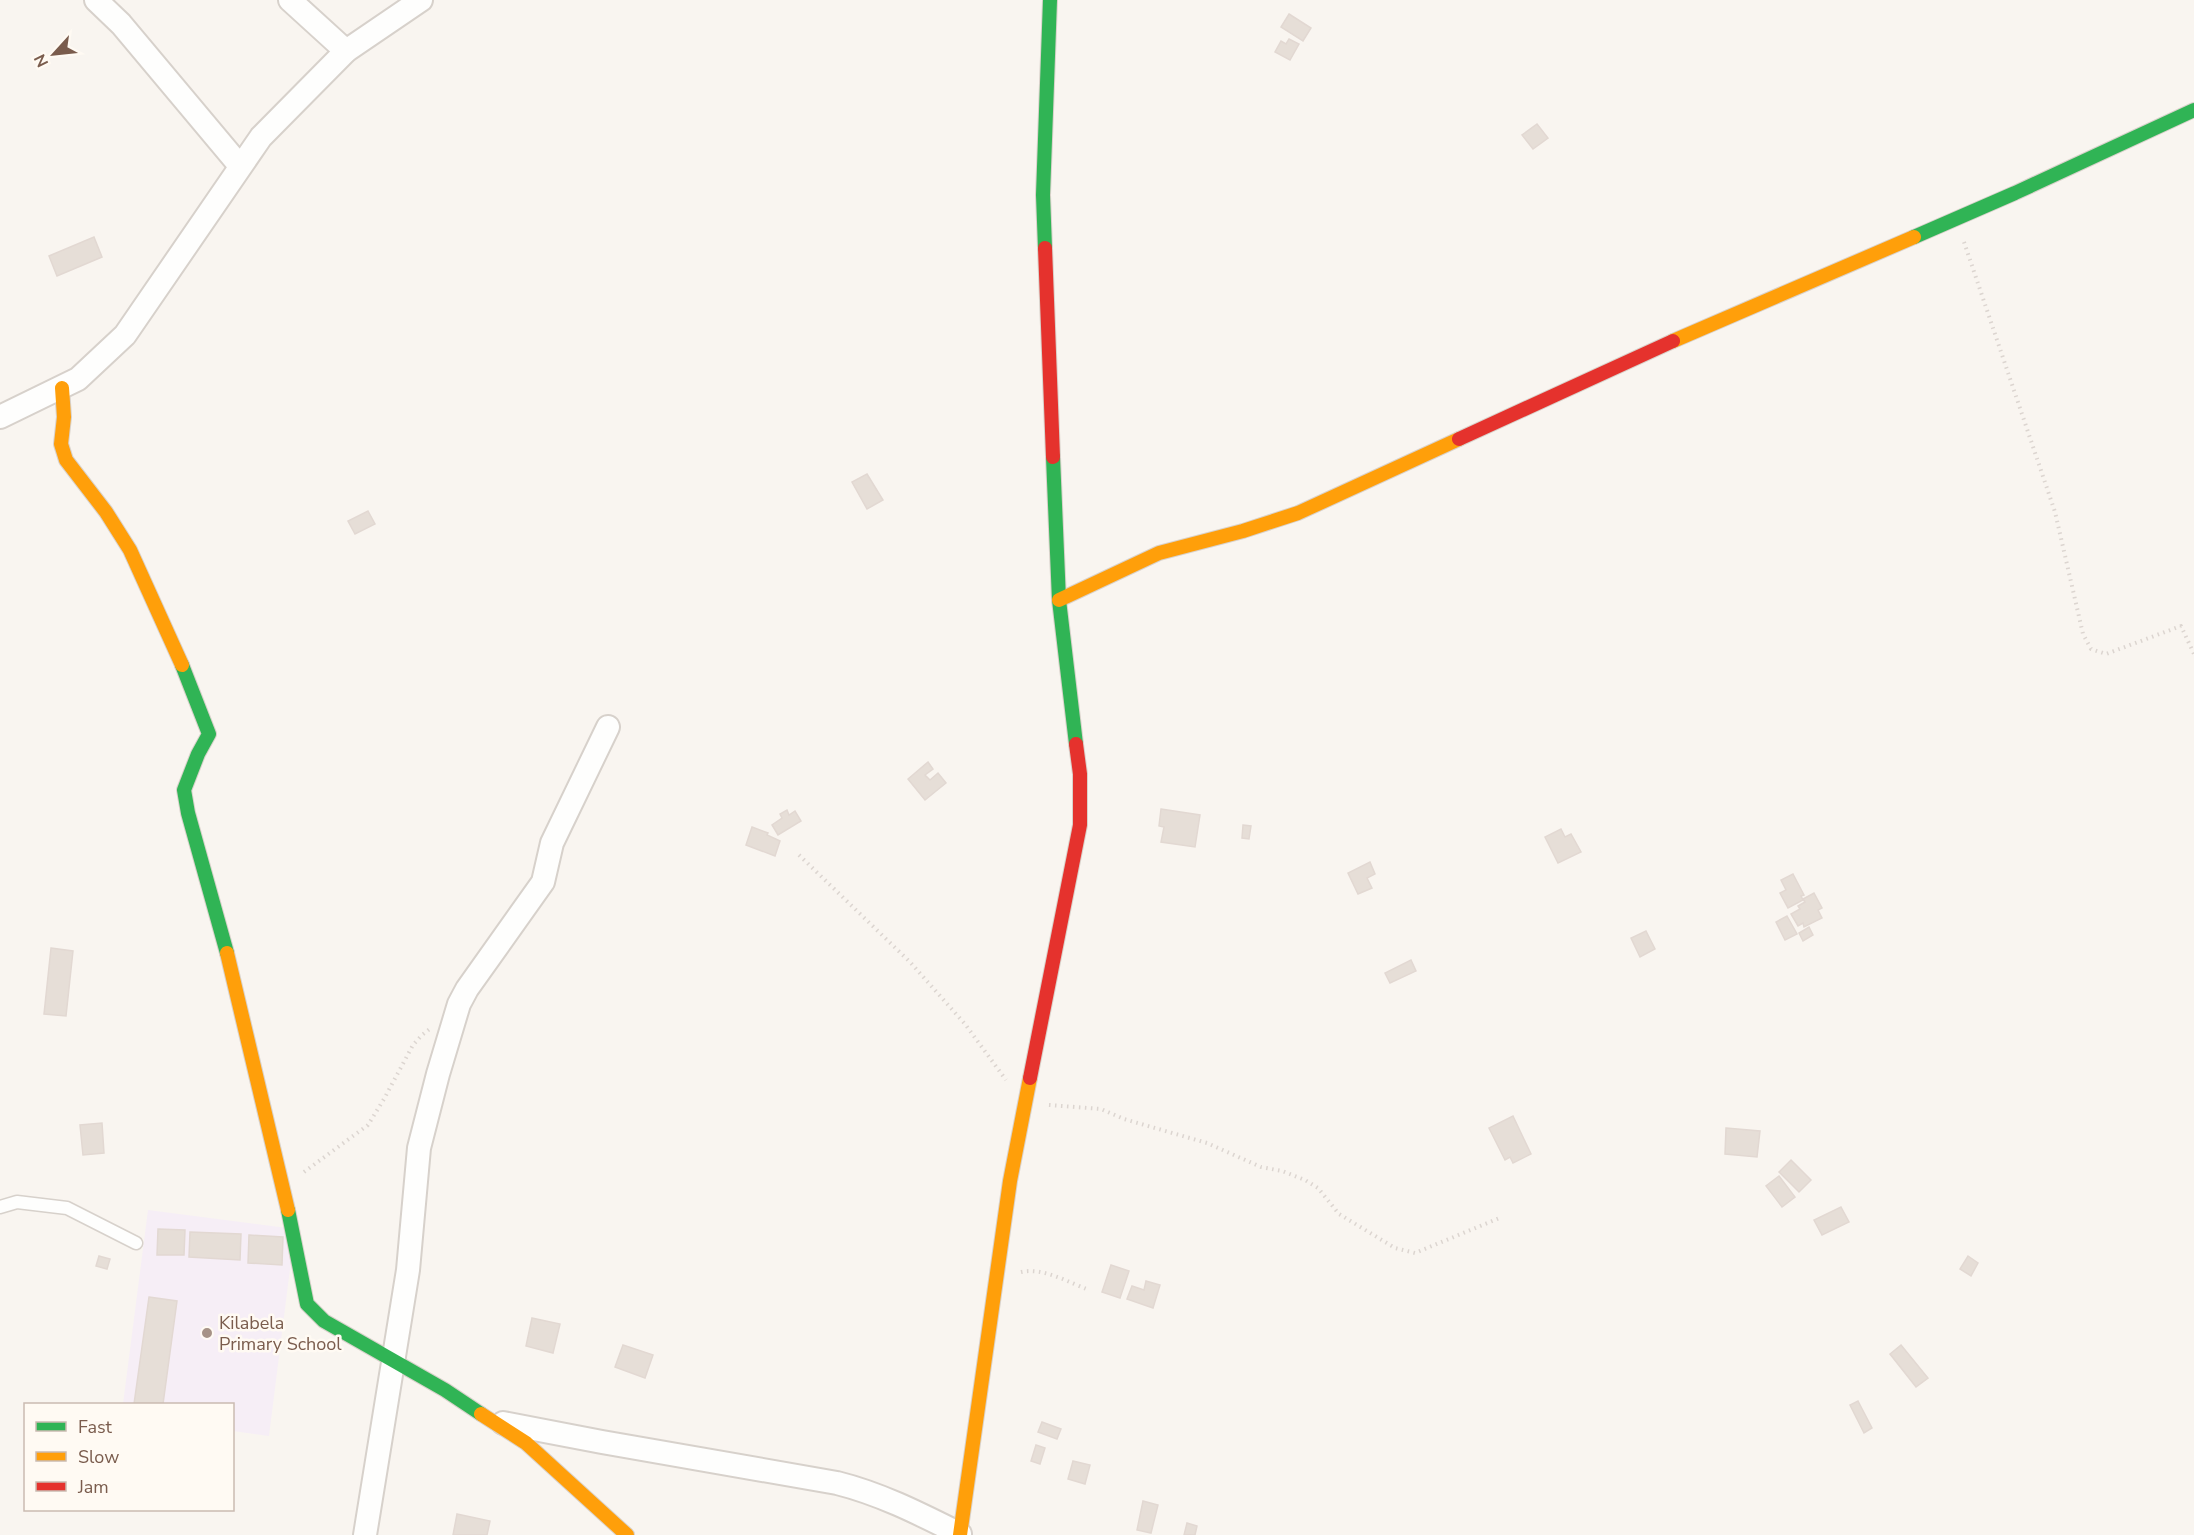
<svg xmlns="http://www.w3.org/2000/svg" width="2194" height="1535" viewBox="0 0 2194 1535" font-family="'Nunito Sans',sans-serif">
<rect width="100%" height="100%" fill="#f9f5f0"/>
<polygon fill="#f6eef6" points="148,1210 295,1229 269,1436 233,1431 232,1404 123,1404"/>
<g fill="#e6ded7" stroke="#e2d8d2" stroke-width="1.5">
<polygon points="1289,14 1311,28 1303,41 1281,27"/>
<polygon points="1289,39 1299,44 1290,60 1275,52 1281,41 1286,44"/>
<polygon points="1537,124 1548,138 1533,149 1522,135"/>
<polygon points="94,237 102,257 57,276 49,256"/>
<polygon points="867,474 883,500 867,509 852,482"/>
<polygon points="368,511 375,524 355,534 348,521"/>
<polygon points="928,762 933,769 925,775 930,780 938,773 946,783 925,800 908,779"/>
<polygon points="1161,809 1200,815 1195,847 1161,842 1164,827 1159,826"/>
<polygon points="787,810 789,815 795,811 801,821 778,835 772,825 782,818 780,814"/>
<polygon points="1243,825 1251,826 1249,839 1242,838"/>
<polygon points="752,827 768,833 767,835 780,841 775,856 746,845"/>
<polygon points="1561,829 1565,837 1571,834 1581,852 1558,863 1545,837"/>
<polygon points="1370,862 1375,874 1367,878 1372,888 1358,894 1348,873"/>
<polygon points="1793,874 1804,895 1801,896 1803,900 1788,908 1780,893 1786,890 1781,880"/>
<polygon points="1814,893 1822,908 1818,910 1822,918 1804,927 1803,923 1798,926 1791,914 1800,909 1798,906 1805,902 1803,899"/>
<polygon points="1787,916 1797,934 1785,940 1776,922"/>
<polygon points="1809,927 1813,935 1803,941 1799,933"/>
<polygon points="1646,931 1655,949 1640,957 1631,938"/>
<polygon points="51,948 73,951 66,1016 44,1014"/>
<polygon points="1411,960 1416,971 1390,983 1385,973"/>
<polygon points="1513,1116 1531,1154 1513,1163 1510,1157 1505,1160 1489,1128"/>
<polygon points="102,1123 104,1153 83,1155 80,1125"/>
<polygon points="1726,1128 1760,1131 1757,1157 1725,1154"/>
<polygon points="1791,1160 1811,1180 1799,1192 1779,1172"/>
<polygon points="1779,1176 1795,1197 1782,1207 1766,1186"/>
<polygon points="1841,1207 1849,1222 1822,1235 1814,1220"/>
<polygon points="158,1229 185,1230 184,1255 157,1255"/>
<polygon points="190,1232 241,1234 240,1260 189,1257"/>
<polygon points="249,1235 283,1237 282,1265 248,1263"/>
<polygon points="99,1256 110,1259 107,1269 96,1266"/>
<polygon points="1968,1256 1978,1263 1971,1276 1960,1269"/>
<polygon points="1111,1265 1129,1271 1120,1298 1102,1292"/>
<polygon points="1146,1281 1160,1285 1153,1308 1127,1299 1132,1286 1144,1290"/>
<polygon points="149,1297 177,1301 163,1404 134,1404"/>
<polygon points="532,1318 560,1324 553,1353 526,1346"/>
<polygon points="623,1345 653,1355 645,1378 615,1367"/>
<polygon points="1901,1345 1928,1378 1916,1387 1890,1354"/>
<polygon points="1858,1401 1872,1428 1864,1433 1850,1405"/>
<polygon points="1042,1422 1061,1429 1057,1439 1038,1432"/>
<polygon points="1036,1445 1045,1448 1040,1464 1031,1461"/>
<polygon points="1073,1461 1090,1465 1085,1484 1068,1479"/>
<polygon points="1143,1501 1158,1505 1151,1533 1137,1530"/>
<polygon points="457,1514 490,1521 487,1535 453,1535"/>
<polygon points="1187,1523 1197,1526 1195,1535 1184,1535"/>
</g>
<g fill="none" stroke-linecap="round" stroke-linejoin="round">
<g stroke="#d7d1cb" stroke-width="15">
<polyline id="lane" points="0,1207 17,1202 67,1208 136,1243"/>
</g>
<g stroke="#d7d1cb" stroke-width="26">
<g id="street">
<polyline points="96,0 121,24 240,166"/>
<polyline points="290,0 346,51"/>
<polyline points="0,417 78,379 125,335 261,137 346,51 421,0"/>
<path d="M503,1423L602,1442L837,1483C881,1494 920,1514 960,1534"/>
<polyline points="365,1535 408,1270 419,1148 438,1074 459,1004 467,989 543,882 552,843 608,727"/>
</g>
</g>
<g stroke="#d9d2cb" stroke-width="16">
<g id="fast">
<polyline points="1914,237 2015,193 2194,110"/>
<polyline points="1045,248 1043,195 1050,0"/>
<polyline points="1053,457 1059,600 1076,744"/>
<polyline points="182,665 209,734 198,754 184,790 188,813 227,953"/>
<polyline points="288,1210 307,1304 324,1321 445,1390 481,1414"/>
</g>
</g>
<g stroke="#d9d2cb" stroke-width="16">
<g id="slow">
<polyline points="1673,341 1914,237"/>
<polyline points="62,388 64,417 61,444 66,460 106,512 130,550 182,665"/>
<polyline points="1059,600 1159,553 1243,531 1298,513 1459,439"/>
<polyline points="227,953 288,1210"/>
<polyline points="481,1414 526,1443 627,1535"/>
<polyline points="960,1535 1010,1181 1030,1078"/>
</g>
</g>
<g stroke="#d9d2cb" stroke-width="16">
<g id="jam">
<polyline points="1045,248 1053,457"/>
<polyline points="1459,439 1673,341"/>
<polyline points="1030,1078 1080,825 1080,774 1076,744"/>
</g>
</g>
<g stroke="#dcd5d0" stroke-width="4" stroke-dasharray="1.5 4.5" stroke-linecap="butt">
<polyline points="1964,242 2055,512 2083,634 2091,649 2106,654 2181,626 2194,654"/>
<polyline points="799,855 910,962 965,1024 1006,1080"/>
<polyline points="1049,1105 1101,1109 1124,1119 1207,1143 1261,1167 1282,1171 1305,1180 1318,1188 1339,1214 1395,1248 1415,1253 1502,1217"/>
<polyline points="304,1172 368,1125 384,1099 413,1045 422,1035 431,1028"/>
<path d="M1021,1272C1043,1267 1070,1283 1089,1290"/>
</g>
<use href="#lane" stroke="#fefefd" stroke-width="12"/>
<use href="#street" stroke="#fefefd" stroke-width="22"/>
<use href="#fast" stroke="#30b455" stroke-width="14"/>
<use href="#slow" stroke="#ff9f0a" stroke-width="14"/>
<use href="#jam" stroke="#e5322d" stroke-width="14"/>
</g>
<circle fill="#a69286" stroke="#fffaf3" stroke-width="2" cx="207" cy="1333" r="6"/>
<g text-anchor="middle" stroke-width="5" stroke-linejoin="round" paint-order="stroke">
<g font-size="18" fill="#7a5c4d" stroke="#fffaf3" text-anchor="start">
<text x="219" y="1329">Kilabela<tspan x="219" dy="21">Primary School</tspan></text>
</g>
</g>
<rect x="24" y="1403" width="210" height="108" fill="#fffaf3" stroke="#cabbb1" stroke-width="1.5"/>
<rect x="36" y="1422" width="30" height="9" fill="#30b455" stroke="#cabbb1" stroke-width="1.5"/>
<text x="78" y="1433" font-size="18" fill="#7a5c4d">Fast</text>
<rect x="36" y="1452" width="30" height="9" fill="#ff9f0a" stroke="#cabbb1" stroke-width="1.5"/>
<text x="78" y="1463" font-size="18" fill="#7a5c4d">Slow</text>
<rect x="36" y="1482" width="30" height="9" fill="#e5322d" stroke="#cabbb1" stroke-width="1.5"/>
<text x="78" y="1493" font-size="18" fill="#7a5c4d">Jam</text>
<g transform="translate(54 54) rotate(243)" stroke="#fffaf3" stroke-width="4.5" paint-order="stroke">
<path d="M0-4.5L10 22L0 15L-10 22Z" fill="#7a5c4d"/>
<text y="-9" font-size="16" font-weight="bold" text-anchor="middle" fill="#7a5c4d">N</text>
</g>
</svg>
